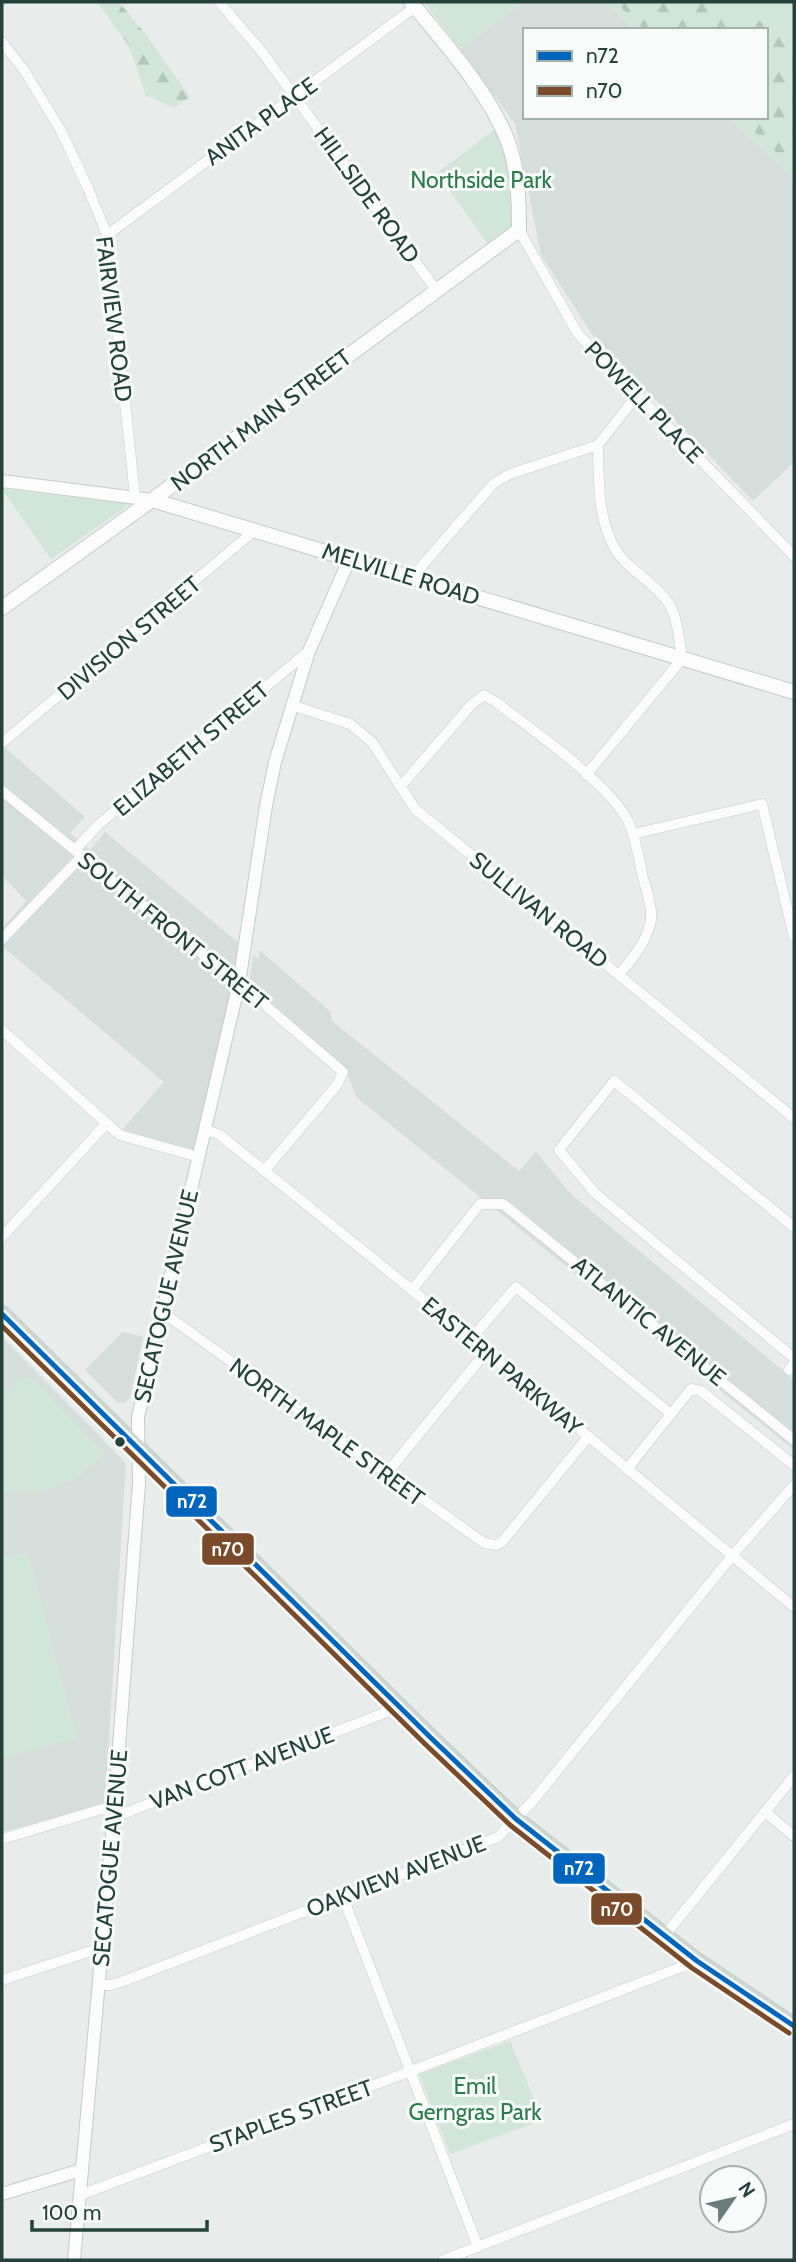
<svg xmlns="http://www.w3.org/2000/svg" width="796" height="2262" viewBox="0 0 796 2262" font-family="Cabin,sans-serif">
<defs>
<pattern id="forest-firs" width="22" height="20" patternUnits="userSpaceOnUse" patternTransform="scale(1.75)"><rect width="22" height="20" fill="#d1e6d8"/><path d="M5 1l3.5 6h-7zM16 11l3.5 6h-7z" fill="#b3c6ba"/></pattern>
</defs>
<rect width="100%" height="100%" fill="#e8edeb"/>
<g fill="#d6dedb">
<polygon points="523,2 605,2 635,30 525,30 525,117 728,117 794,179 794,462 753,501 591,333 541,255 515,124 460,49"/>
<polygon points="2,745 85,817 70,833 90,850 105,832 240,944 195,1151 122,1130 164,1082 2,946 2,929 26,901 2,875"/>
<polygon points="259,950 330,1011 332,1021 519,1171 536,1152 571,1194 794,1380 794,1450 356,1097 347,1072 249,987 253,955 259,959"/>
<polygon points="123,1332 143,1337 130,1398 125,1403 117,1402 85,1370"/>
<polygon points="2,1337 126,1463 105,1804 2,1832"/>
</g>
<g fill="#d1e6d8">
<polygon points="424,2 523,2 460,49"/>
<polygon points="605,2 794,2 794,179 728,117 766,117 766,30 635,30"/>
<polygon points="498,127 508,154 515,229 490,247 437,173"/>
<polygon points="2,489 130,504 51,559"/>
<polygon points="30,1377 105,1453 77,1478 38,1493 2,1490 2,1397 19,1380"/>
<polygon points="28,1552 77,1738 2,1758 2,1559"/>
<polygon points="510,2041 543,2120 450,2154 419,2074"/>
</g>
<g fill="url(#forest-firs)">
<polygon points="97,2 119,2 147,36 190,97 174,108 146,95 129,46"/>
<polygon points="615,2 706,2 794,33 794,169 739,117 766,117 766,30 645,30"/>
</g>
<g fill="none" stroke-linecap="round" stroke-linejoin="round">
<g stroke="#c5cac8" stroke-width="11">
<g id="minor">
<polyline points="219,2 262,52 437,291"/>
<polyline points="2,42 24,70 61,131 88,188 107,235 135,496"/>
<polyline points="519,230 578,334 794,556"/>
<polyline points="107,235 415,7"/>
<polyline points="412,577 494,483 510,474 598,445 638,394"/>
<polyline points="291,705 350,724 372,742 415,809 794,1118"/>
<polyline points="2,743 254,531"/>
<path d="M586,775L682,659C679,640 678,616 667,601C652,580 626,569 614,547C597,516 599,479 598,445"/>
<path d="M401,786L472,704L484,695L496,702C532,730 609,783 628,821C636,838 639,859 643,878C647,892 654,911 650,925C645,944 631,960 619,975"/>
<polyline points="2,791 252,994 343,1072 337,1085 264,1171"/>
<polyline points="633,834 762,804 794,937"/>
<polyline points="75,850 98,825 309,651"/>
<polyline points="2,939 82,856"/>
<polyline points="2,1030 120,1135 199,1157"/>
<polyline points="206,1130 220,1135 412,1290 794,1607"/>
<polyline points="794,1227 614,1081 559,1150 595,1193 794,1358"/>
<polyline points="2,1237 106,1124"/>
<polyline points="412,1290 480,1204 503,1204 794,1440"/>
<polyline points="162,1312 484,1543 496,1545 502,1542 588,1437"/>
<polyline points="470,1340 516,1287 671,1414"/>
<polyline points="789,1370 794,1363"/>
<polyline points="627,1469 691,1389 701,1391 794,1465"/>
<polyline points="386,1474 485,1353"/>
<polyline points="765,1812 794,1836"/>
<polyline points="2,1839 102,1809 125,1813 400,1707"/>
<polyline points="343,1897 478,2247"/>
<polyline points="665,1935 794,1776"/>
<polyline points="2,1980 91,1951 102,1951"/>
<polyline points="99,1985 111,1985 121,1982 498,1837 531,1803 732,1556 794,1485"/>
<polyline points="80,2195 411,2071 697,1961"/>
<polyline points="443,2260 794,2124"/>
</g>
</g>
<g stroke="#c5cac8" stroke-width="14">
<g id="tertiary">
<polyline points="2,481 152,500"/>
<polyline points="2,2194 81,2170"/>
<polyline points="74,2260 113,1824 139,1484 138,1417 239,983 266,806 275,762 309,651 349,560"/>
</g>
</g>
<g stroke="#c3cbc8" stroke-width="16">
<g id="secondary">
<polyline points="152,500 794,692"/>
<path d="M2,608L152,500L519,230C519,200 518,167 507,139C486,88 445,44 411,2"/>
</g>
</g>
<g stroke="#c3ccc9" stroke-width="18">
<polyline id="primary" points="2,1314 430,1737 516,1819 697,1961 794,2026"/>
</g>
<use href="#minor" stroke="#fcfcfc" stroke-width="10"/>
<use href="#tertiary" stroke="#fcfcfc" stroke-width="12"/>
<use href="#secondary" stroke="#fcfcfc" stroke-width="14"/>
<use href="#primary" stroke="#cfd7d5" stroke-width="16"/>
<g stroke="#f7fbf9" stroke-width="10">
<polyline id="bus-1" points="2,1314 430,1737 516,1819 697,1961 794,2026"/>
</g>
<g stroke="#f7fbf9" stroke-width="10">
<polyline id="bus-2" points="2,1326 424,1743 510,1825 692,1968 789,2033"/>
</g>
<use href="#bus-1" stroke="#0065bd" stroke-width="5"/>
<use href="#bus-2" stroke="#7a4b2a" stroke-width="5"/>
</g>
<circle fill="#24423a" stroke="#f7fbf9" stroke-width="2.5" cx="120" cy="1442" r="6"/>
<g text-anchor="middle" stroke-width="6" stroke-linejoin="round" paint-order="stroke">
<g font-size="23" fill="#24423a" stroke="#f7fbf9">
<text transform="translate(261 121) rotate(-36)" y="8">ANITA PLACE</text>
<text transform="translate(367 195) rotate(54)" y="8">HILLSIDE ROAD</text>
<text transform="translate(114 319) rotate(83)" y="8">FAIRVIEW ROAD</text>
<text transform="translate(644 402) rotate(46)" y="8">POWELL PLACE</text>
<text transform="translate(261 420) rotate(-37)" y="8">NORTH MAIN STREET</text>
<text transform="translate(401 574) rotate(17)" y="8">MELVILLE ROAD</text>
<text transform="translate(129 638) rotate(-40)" y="8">DIVISION STREET</text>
<text transform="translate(191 749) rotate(-40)" y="8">ELIZABETH STREET</text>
<text transform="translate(539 910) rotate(39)" y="8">SULLIVAN ROAD</text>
<text transform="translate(173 931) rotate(39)" y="8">SOUTH FRONT STREET</text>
<text transform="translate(166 1296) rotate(-77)" y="8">SECATOGUE AVENUE</text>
<text transform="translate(649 1321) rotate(39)" y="8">ATLANTIC AVENUE</text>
<text transform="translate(502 1366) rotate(40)" y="8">EASTERN PARKWAY</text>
<text transform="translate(327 1432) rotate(36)" y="8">NORTH MAPLE STREET</text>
<text transform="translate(242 1768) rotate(-21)" y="8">VAN COTT AVENUE</text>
<text transform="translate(110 1858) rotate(-85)" y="8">SECATOGUE AVENUE</text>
<text transform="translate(396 1876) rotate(-21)" y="8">OAKVIEW AVENUE</text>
<text transform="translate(291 2116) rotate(-20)" y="8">STAPLES STREET</text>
</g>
<g font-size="23" fill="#2d7a4b" stroke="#f7fbf9">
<text x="481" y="188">Northside Park</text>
<text x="475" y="2094">Emil<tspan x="475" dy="26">Gerngras Park</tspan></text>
</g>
</g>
<g stroke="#f7fbf9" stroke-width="2.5">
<rect x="165" y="1485" width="53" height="33" rx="7" fill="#0065bd"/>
<rect x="201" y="1532" width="54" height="34" rx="7" fill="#7a4b2a"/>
<rect x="552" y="1852" width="54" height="33" rx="7" fill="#0065bd"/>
<rect x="590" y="1892" width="53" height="34" rx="7" fill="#7a4b2a"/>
</g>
<g font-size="19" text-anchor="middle" font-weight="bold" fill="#fff">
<text x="192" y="1508">n72</text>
<text x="228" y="1556">n70</text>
<text x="579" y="1875">n72</text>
<text x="617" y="1916">n70</text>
</g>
<rect width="796" height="2262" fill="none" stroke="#24423a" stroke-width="7"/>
<rect x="523" y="28" width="245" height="91" fill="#f7fbf9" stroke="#a3b1ad" stroke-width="2"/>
<rect x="537" y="51" width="35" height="10" fill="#0065bd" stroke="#a3b1ad" stroke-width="2"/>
<text x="586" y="63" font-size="21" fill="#24423a">n72</text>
<rect x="537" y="86" width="35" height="10" fill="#7a4b2a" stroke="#a3b1ad" stroke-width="2"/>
<text x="586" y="98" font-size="21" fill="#24423a">n70</text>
<g transform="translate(733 2199) rotate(56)"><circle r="33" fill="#f7fbf9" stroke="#a3b1ad" stroke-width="2"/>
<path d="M0-5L12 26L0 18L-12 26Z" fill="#697e78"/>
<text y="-10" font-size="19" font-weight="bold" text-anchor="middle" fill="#24423a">N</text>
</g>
<path d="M32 2220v10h175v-10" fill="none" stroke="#24423a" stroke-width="3.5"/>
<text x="42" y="2220" font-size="21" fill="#24423a" stroke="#f7fbf9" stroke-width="5" paint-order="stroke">100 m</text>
</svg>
